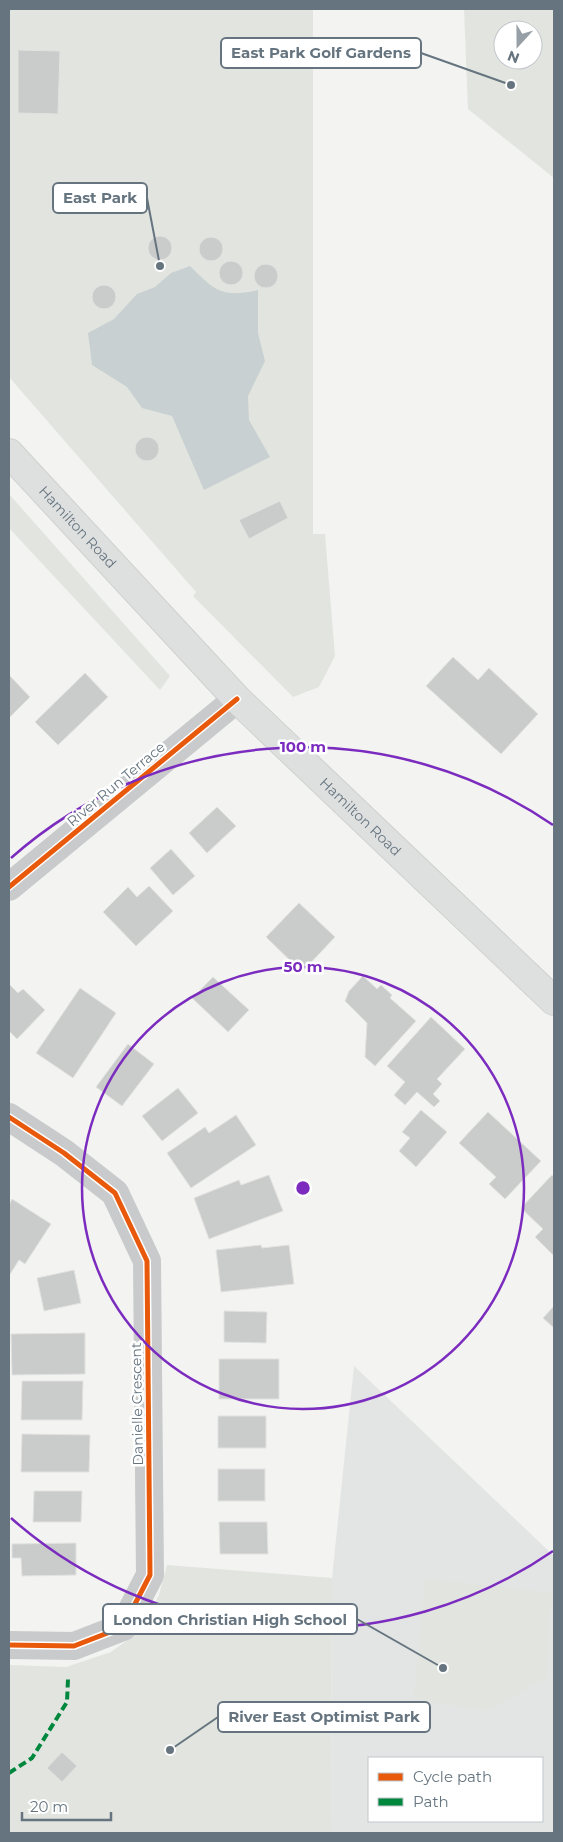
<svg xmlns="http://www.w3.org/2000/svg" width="563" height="1842" viewBox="0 0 563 1842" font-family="Montserrat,sans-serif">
<rect width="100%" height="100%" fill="#f3f3f1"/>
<path fill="#e3e4e4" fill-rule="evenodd" d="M354,1366L554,1556V1833H331L332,1578ZM369,1758H542V1821H369Z"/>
<g fill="#e2e5df" fill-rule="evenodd">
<polygon points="9,9 313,9 313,534 325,534 335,656 319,687 293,697 193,596 196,592 9,377"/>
<path d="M464,9H554V178L468,109ZM503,30H533V60H503Z"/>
<polygon points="9,494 170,676 160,690 9,528"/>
<polygon points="167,1565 332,1578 331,1833 9,1833 9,1665 66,1667 111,1652 141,1630 159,1595"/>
<polygon points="425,1579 552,1593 546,1678 488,1711 414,1699"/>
</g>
<path fill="#c8d0d2" d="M190,266C215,291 222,298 258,290V333L265,361L248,396L249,420L270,457L204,490L172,416L142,408L127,387L92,365L88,333L114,319L137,294L155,287L171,273Z"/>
<g fill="#cacbcb" stroke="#e2e2e1">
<polygon points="18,50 60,51 58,114 18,113"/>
<circle cx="160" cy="248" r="12"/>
<circle cx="211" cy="249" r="12"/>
<circle cx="231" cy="273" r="12"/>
<circle cx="266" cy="276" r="12"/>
<circle cx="104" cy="297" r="12"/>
<circle cx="147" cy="449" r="12"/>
<polygon points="280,501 288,518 249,539 239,520"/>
<polygon points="453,657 478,680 489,668 538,714 501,754 426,686"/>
<polygon points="85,673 108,697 58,745 35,722"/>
<polygon points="9,675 30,697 9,718"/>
<polygon points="217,807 236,826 207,853 189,833"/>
<polygon points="171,849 195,876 173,895 150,868"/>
<polygon points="149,886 173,911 136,946 103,912 128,887 137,897"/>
<polygon points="299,903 335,937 302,972 266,937"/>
<polygon points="363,976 377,989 381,985 392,995 390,998 416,1021 375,1066 365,1057 367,1023 345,1001 349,991"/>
<polygon points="213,977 249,1010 228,1032 192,998"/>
<polygon points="9,984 18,993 23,989 45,1010 17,1039 9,1031"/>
<polygon points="80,988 116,1013 73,1078 36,1053"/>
<polygon points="431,1017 465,1049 437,1079 442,1084 433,1094 440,1101 434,1107 417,1092 405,1105 394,1095 405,1082 387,1066"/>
<polygon points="128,1044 154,1064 122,1106 96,1087"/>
<polygon points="178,1088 198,1113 162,1141 142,1116"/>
<polygon points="421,1110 447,1132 416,1167 399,1151 410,1138 402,1132"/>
<polygon points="488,1112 541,1161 505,1199 489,1184 496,1177 459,1143"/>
<polygon points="236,1115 256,1145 191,1188 167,1153 205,1127 209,1133"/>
<polygon points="269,1175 283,1211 209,1239 194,1198 239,1180 241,1185"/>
<polygon points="552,1175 554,1177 554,1256 535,1237 543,1229 521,1208"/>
<polygon points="12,1199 51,1224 25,1264 19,1260 9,1276 9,1205"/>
<polygon points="261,1245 262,1248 289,1245 294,1284 221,1292 216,1250"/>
<polygon points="74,1270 81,1303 44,1311 37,1278"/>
<polygon points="554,1306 554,1328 543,1318"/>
<polygon points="224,1311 267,1312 266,1343 224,1342"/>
<polygon points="85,1333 85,1374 12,1375 11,1334"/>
<rect x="219" y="1359" width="60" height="40"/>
<polygon points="22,1381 83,1381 82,1420 21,1420"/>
<rect x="218" y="1416" width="48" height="32"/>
<polygon points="22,1434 90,1435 89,1472 21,1472"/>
<rect x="218" y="1469" width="47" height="32"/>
<polygon points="34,1491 82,1491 81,1522 33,1522"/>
<polygon points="219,1522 267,1522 268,1554 220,1554"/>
<polygon points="76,1543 76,1575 22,1576 21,1558 12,1558 12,1544"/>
<polygon points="62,1752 77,1766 62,1782 47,1768"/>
</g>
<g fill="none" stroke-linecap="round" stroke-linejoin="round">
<g stroke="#d0d0d0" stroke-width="30">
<g id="secondary">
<path id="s1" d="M9,453L237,699L554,1001"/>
</g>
</g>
<g stroke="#c8cacb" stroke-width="28">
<polyline points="9,887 237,699"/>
<polyline points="9,1117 64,1153 115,1193 147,1261 150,1575 123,1627 74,1646 9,1645"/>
</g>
<use href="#secondary" stroke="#dedfdf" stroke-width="28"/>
<polyline stroke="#00873e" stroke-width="4" stroke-dasharray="8 4" stroke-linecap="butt" points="9,1773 32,1758 67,1702 68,1679"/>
<g stroke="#fff" stroke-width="8">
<g id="cycleway">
<polyline points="9,887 237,699"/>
<polyline points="9,1117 64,1153 115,1193 147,1261 150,1575 123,1627 74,1646 9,1645"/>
</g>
</g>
<use href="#cycleway" stroke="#e8590c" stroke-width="5"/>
</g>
<g fill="none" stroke="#7b2cbf" stroke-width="2.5">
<circle cx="303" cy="1188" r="221"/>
<path d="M553 1551A441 441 0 0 1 11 1518M11 858A441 441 0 0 1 553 825"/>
</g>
<g text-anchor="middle" stroke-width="5" stroke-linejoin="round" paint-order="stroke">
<g font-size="14" fill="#65747f" stroke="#fff">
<text dy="5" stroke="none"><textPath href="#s1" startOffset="101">Hamilton Road</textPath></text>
<text transform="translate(116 784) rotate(-40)" y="5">River Run Terrace</text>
<text dy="5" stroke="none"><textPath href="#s1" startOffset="506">Hamilton Road</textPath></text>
<text transform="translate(137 1404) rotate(-91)" y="5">Danielle Crescent</text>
</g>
</g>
<circle cx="303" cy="1188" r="8" fill="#7b2cbf" stroke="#fff" stroke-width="2.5"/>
<g font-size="15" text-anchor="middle" font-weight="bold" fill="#7b2cbf" stroke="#fff" stroke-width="5" stroke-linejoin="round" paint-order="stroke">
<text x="303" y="752">100 m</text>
<text x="303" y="972">50 m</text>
</g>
<path fill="none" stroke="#65747f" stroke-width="2" d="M511 85L421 53M160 266L147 198M443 1668L357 1619M170 1750L218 1717"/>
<g fill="#65747f" stroke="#fff" stroke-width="2">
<circle cx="511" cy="85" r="5"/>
<circle cx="160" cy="266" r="5"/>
<circle cx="443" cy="1668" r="5"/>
<circle cx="170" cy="1750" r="5"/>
</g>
<g fill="#fff" stroke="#65747f" stroke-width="2">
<rect x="221" y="38" width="200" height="30" rx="5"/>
<rect x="53" y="183" width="94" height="30" rx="5"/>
<rect x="103" y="1604" width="254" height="30" rx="5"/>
<rect x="218" y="1702" width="212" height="30" rx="5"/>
</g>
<g font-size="15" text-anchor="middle" font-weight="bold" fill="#65747f">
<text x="321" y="58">East Park Golf Gardens</text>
<text x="100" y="203">East Park</text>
<text x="230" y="1625">London Christian High School</text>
<text x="324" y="1722">River East Optimist Park</text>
</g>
<rect width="563" height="1842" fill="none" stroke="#65747f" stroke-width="20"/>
<rect x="368" y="1757" width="175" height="65" fill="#ffffff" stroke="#c1c7cc"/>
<rect x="378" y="1773" width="25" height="8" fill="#e8590c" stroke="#c1c7cc"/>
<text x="413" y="1782" font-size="15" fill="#65747f">Cycle path</text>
<rect x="378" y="1798" width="25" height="8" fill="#00873e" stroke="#c1c7cc"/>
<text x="413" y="1807" font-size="15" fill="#65747f">Path</text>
<g transform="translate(518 45) rotate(201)"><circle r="24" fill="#ffffff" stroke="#c1c7cc"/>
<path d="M0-4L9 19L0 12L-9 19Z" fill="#97a0a7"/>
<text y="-8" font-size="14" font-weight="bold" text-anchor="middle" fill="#65747f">N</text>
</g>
<path d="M22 1812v8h89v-8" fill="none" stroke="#65747f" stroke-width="2.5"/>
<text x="30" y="1812" font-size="15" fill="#65747f" stroke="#ffffff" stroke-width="4" paint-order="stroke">20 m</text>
</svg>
